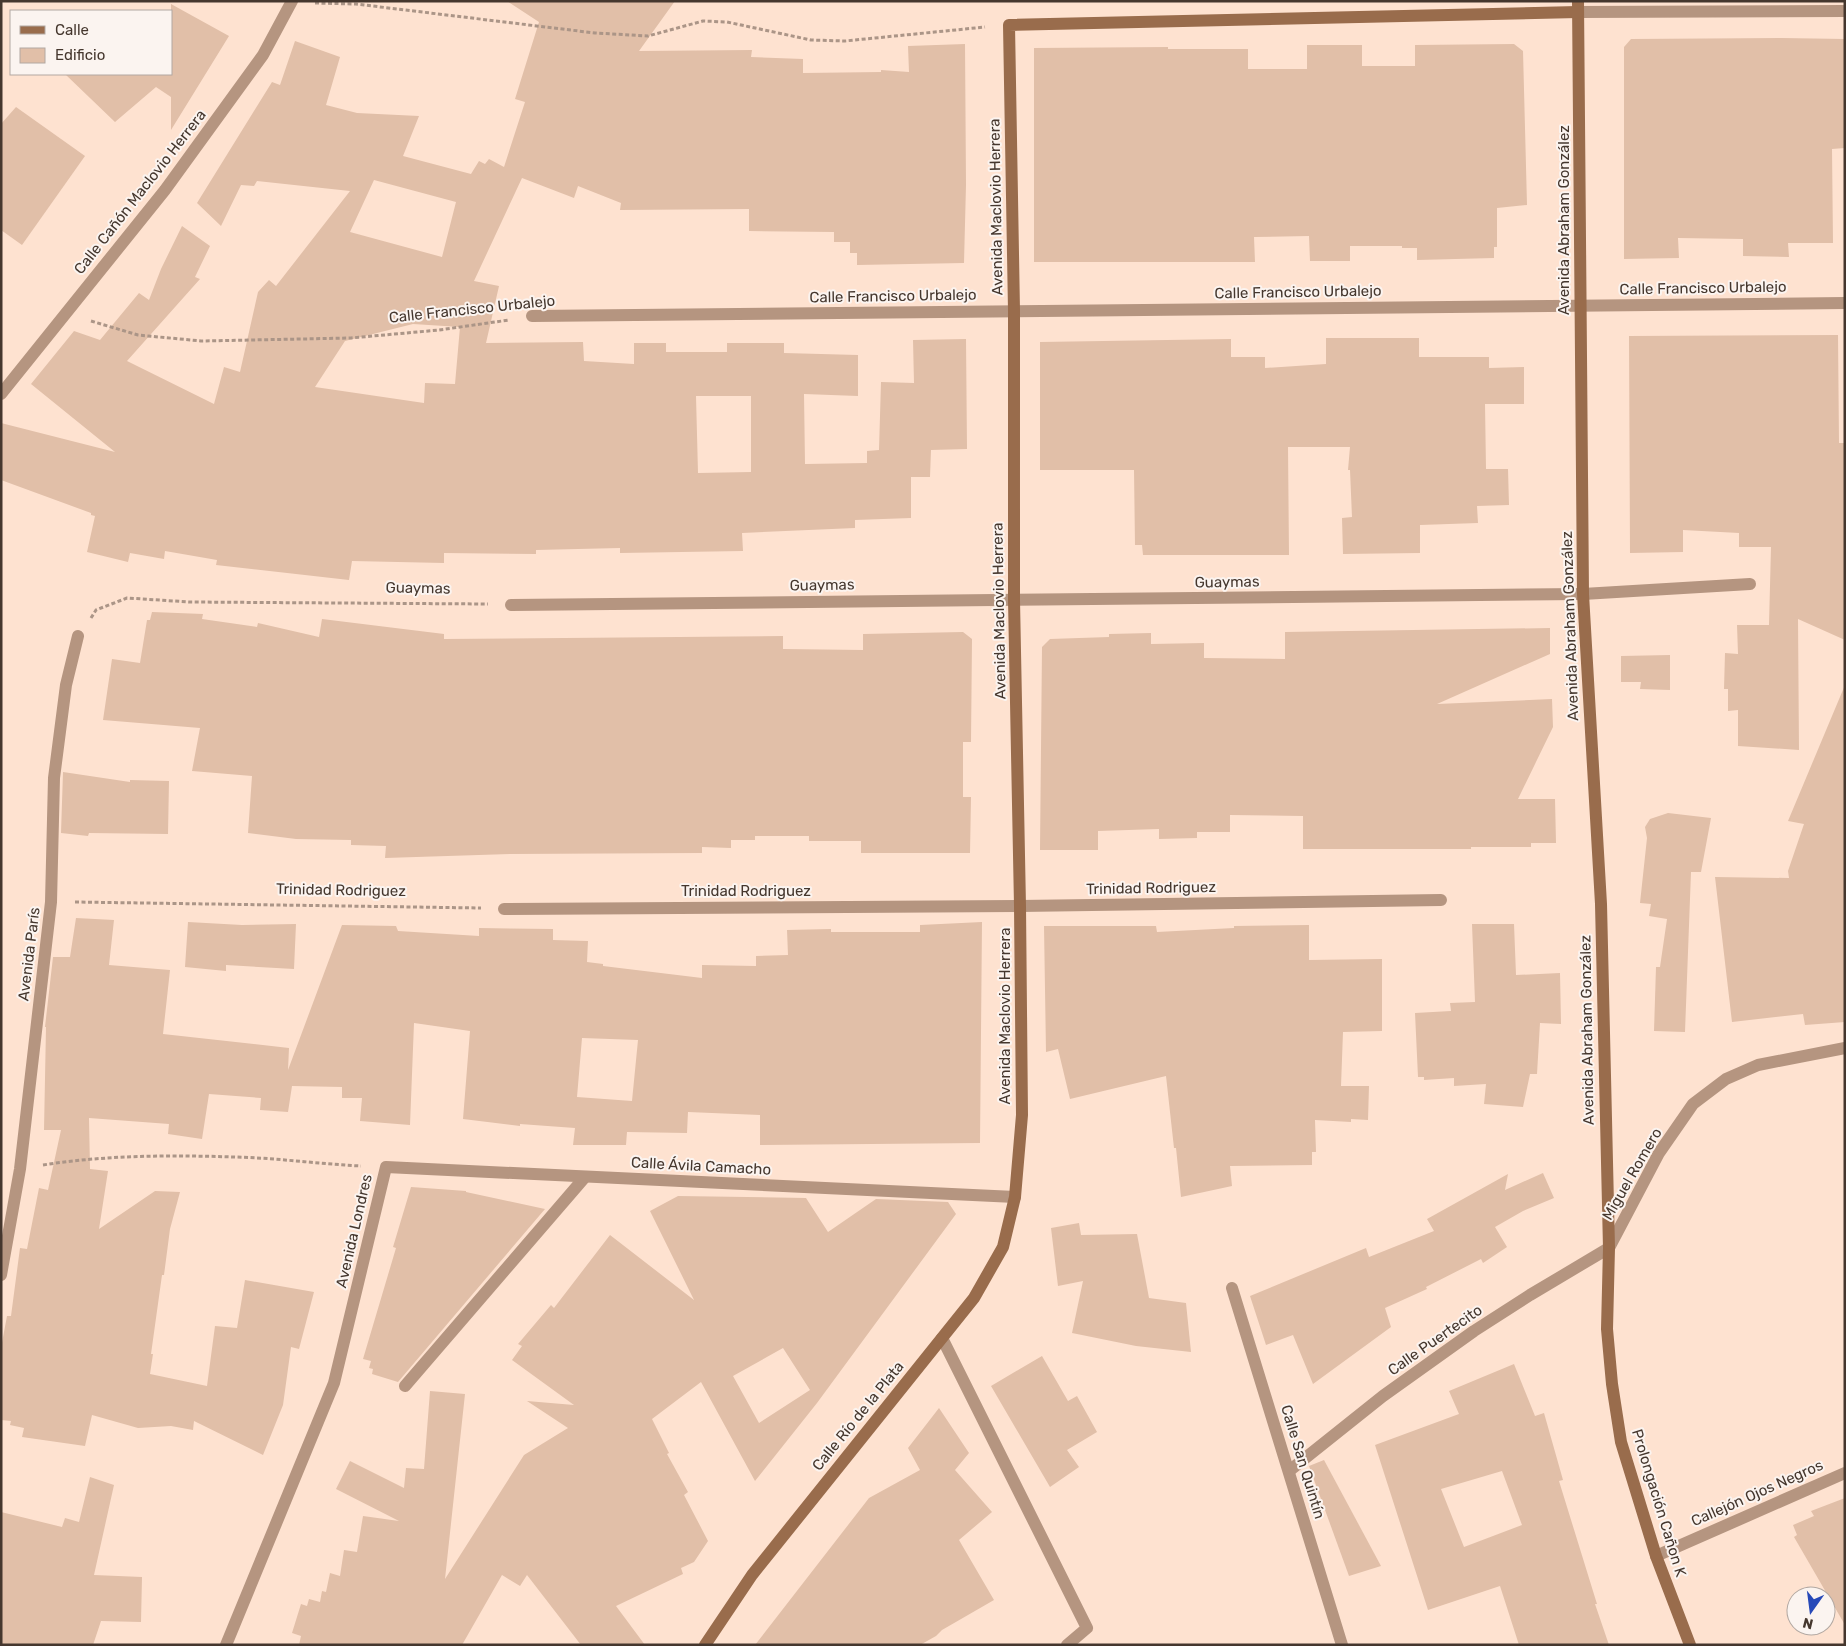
<svg xmlns="http://www.w3.org/2000/svg" width="1846" height="1646" viewBox="0 0 1846 1646" font-family="Rubik,sans-serif">
<rect width="100%" height="100%" fill="#fee2d0"/>
<g fill="#e1bfa8" fill-rule="evenodd">
<path d="M507,1H675L639,51L752,50L751,57L803,59V73L881,72V70L909,72L908,46L965,44L966,185L964,263L857,265V253H850V242H834V232L749,231V209L620,210L621,203L578,186L574,198L522,178L474,281L499,286L486,343L583,342L584,361L634,364V343H666V352H727V343H784V353L858,355V396L804,394L805,464L867,463V451L879,450L881,382L914,383L913,340L966,339L967,449L931,450L930,477H911V518L855,520V528L742,533L743,551L620,553V548L536,550V554L444,553V563L352,561L349,580L216,565L217,560L165,551L164,559L130,553L128,562L87,552L95,516L91,515V513L1,480V423L115,452L31,384L74,331L100,340L139,293L149,300L161,269L182,226L210,246L195,277L200,279L127,361L214,404L224,367L240,372L258,292L269,280L276,286L350,191L257,181L254,186L241,185L221,226L197,203L272,82L280,85L295,41L340,57L326,105L357,113L419,116L403,156L471,174L479,161L485,164L489,159L504,167L525,102L515,99L539,22ZM374,180L456,202L442,257L350,232ZM413,324L460,327L455,384L425,383L424,403L315,387L345,341ZM696,396H751V472L698,473Z"/>
<polygon points="171,4 229,36 171,130 171,97 156,87 115,122 65,74 171,74"/>
<polygon points="1782,38 1845,39 1845,148 1832,149 1833,243 1788,243 1789,257 1743,256 1743,239 1678,238 1679,258 1624,259 1624,47 1631,39"/>
<polygon points="1514,44 1523,51 1527,205 1497,208 1497,247 1494,247 1494,258 1417,260 1417,248 1402,248 1402,246 1350,246 1350,261 1310,261 1309,236 1254,237 1255,262 1034,262 1034,48 1168,47 1168,49 1248,49 1248,69 1307,69 1307,45 1362,45 1362,66 1415,66 1415,45"/>
<polygon points="16,107 85,156 22,245 1,230 1,124"/>
<polygon points="1838,335 1839,443 1845,443 1845,640 1798,619 1799,750 1738,746 1738,710 1728,711 1728,689 1724,689 1725,653 1738,654 1737,625 1769,625 1771,547 1739,547 1739,533 1683,530 1683,552 1630,553 1629,336"/>
<polygon points="1326,338 1419,338 1419,357 1489,357 1489,368 1524,367 1524,404 1485,404 1486,469 1508,469 1509,505 1477,506 1478,523 1420,525 1420,553 1343,554 1342,518 1352,517 1350,470 1348,470 1350,447 1288,447 1289,555 1143,555 1142,545 1135,545 1134,470 1040,470 1040,342 1231,339 1231,357 1265,357 1265,368 1326,364"/>
<polygon points="152,612 203,614 202,619 257,627 258,623 319,637 322,619 444,634 444,639 783,636 783,649 863,650 863,634 963,632 972,639 971,742 963,742 963,797 971,797 970,853 861,853 861,841 809,841 809,836 755,836 755,840 731,840 731,848 702,847 702,853 510,854 385,858 386,846 351,845 351,840 296,839 248,833 252,776 192,771 200,728 103,720 112,659 140,663 147,620 150,620"/>
<polygon points="1550,628 1550,654 1437,704 1552,699 1553,727 1518,799 1555,799 1556,843 1531,843 1531,847 1471,847 1471,849 1303,849 1303,816 1230,815 1230,832 1197,832 1197,838 1159,839 1159,829 1098,831 1098,850 1040,850 1042,647 1050,639 1109,637 1109,634 1151,633 1151,644 1204,643 1204,658 1285,659 1285,632"/>
<polygon points="1670,655 1670,690 1640,689 1641,682 1621,682 1621,656"/>
<polygon points="1845,685 1845,1022 1805,1025 1803,1014 1732,1022 1715,877 1789,878 1788,871 1804,824 1788,821"/>
<polygon points="63,772 130,782 130,780 169,781 168,834 89,833 88,836 61,833"/>
<polygon points="1668,813 1711,818 1701,872 1691,872 1685,1032 1654,1031 1656,967 1660,967 1667,919 1649,916 1651,904 1640,903 1647,838 1645,827 1650,819"/>
<path d="M76,918L114,920L109,965L170,970L163,1034L289,1048L288,1070L342,925L396,926L398,931L479,936V928L553,929V940L588,941L587,962L603,964V966L702,978V965L756,966V956L788,955L787,930L831,929V932H920V925L982,922L980,1143L760,1145V1115L688,1112L687,1133L627,1132L626,1145H573L575,1128L520,1124V1126L463,1119L470,1031L414,1023L410,1125L360,1121L362,1098H342V1087L292,1086L288,1112L260,1110L261,1098L209,1094L202,1139L168,1134L169,1124L89,1118L90,1169L108,1171L99,1229L155,1191L180,1192L170,1229L164,1275H162L151,1354H153L150,1374L207,1386L215,1326L237,1328L245,1280L314,1292L299,1349L291,1347L283,1405L263,1455L194,1421L193,1430L171,1426L138,1428L92,1415L85,1446L22,1437L24,1428L10,1425L11,1421L1,1420V1348L7,1316H11L20,1248L27,1249L39,1188L48,1190L61,1130H44L46,1027H45L53,957H70ZM582,1038L638,1040L632,1101L577,1097Z"/>
<polygon points="188,922 242,925 296,924 294,969 226,965 226,971 185,967"/>
<polygon points="1472,924 1514,924 1516,975 1560,973 1561,1024 1540,1023 1537,1074 1530,1074 1523,1107 1484,1104 1486,1084 1454,1086 1454,1078 1424,1080 1424,1077 1418,1077 1415,1013 1451,1011 1450,1003 1475,1002"/>
<polygon points="1309,925 1309,960 1382,959 1382,1031 1343,1032 1341,1086 1369,1086 1368,1120 1351,1119 1351,1122 1315,1120 1316,1152 1312,1152 1312,1165 1230,1166 1232,1186 1181,1197 1176,1148 1174,1148 1166,1076 1070,1099 1058,1049 1046,1052 1044,926 1156,926 1157,932 1234,928 1234,926"/>
<polygon points="1543,1173 1554,1198 1523,1211 1495,1227 1507,1247 1483,1263 1481,1259 1426,1287 1427,1289 1385,1308 1391,1327 1313,1384 1293,1335 1266,1345 1250,1296 1366,1248 1369,1257 1434,1231 1427,1219 1508,1174 1505,1190"/>
<polygon points="411,1187 466,1191 466,1192 545,1209 398,1382 372,1374 373,1369 369,1368 371,1361 363,1359 396,1248 393,1247"/>
<path d="M678,1196L806,1198L828,1232L876,1199L948,1202L956,1214L817,1403L755,1481L701,1382L652,1419L669,1453L667,1454L688,1492L684,1495L708,1541L694,1562L681,1568L683,1574L616,1606L645,1645H581L527,1575L520,1586L502,1575L462,1645H299L301,1636L292,1633L301,1604L307,1606L309,1599L320,1602L322,1591L326,1592L330,1573L340,1576L344,1550L357,1552L363,1516L399,1521L336,1489L350,1461L404,1488L406,1468L424,1469L430,1391L465,1394L445,1579L524,1455L568,1428L527,1401L574,1405L512,1360L522,1346L518,1344L551,1305L554,1308L610,1235L694,1300L650,1211ZM783,1348L810,1390L759,1423L733,1376Z"/>
<polygon points="1079,1223 1081,1235 1137,1234 1149,1298 1186,1303 1191,1352 1136,1346 1072,1333 1083,1281 1058,1286 1051,1228"/>
<polygon points="1042,1356 1068,1401 1077,1396 1097,1432 1067,1450 1079,1467 1050,1487 991,1386"/>
<path d="M1514,1364L1535,1416L1544,1413L1563,1480L1559,1481L1597,1604H1595L1609,1645H1519L1500,1586L1428,1610L1375,1445L1459,1414L1449,1391ZM1502,1471L1522,1525L1464,1547L1441,1489Z"/>
<polygon points="939,1408 969,1453 955,1470 992,1512 959,1540 994,1600 942,1630 936,1636 920,1645 755,1645 869,1498 920,1470 908,1448"/>
<polygon points="1324,1460 1381,1566 1349,1576 1309,1466"/>
<polygon points="90,1477 114,1485 94,1575 142,1577 141,1622 101,1621 93,1645 1,1645 1,1512 62,1527 65,1518 79,1522"/>
<polygon points="1845,1498 1845,1625 1794,1537 1797,1535 1793,1525 1814,1516 1811,1511"/>
</g>
<g fill="none" stroke-linecap="round" stroke-linejoin="round">
<g stroke="#ab9587" stroke-width="3" stroke-dasharray="4 2.5" stroke-linecap="butt">
<polyline points="315,3 356,4 595,33 648,36 703,21 727,22 811,40 845,41 985,27"/>
<polyline points="91,321 138,335 201,341 351,338 439,330 509,320"/>
<polyline points="91,618 96,610 127,598 190,602 488,604"/>
<polyline points="75,902 481,908"/>
<path d="M43,1165C106,1155 171,1155 235,1157C277,1158 319,1164 361,1166"/>
</g>
<g stroke="#b59580" stroke-width="12">
<polyline points="1583,594 1750,584"/>
<polyline points="942,1338 1087,1628 1067,1645"/>
<polyline points="405,1386 585,1177"/>
</g>
<g stroke="#b59580" stroke-width="12">
<polyline points="1578,12 1845,11"/>
<polyline points="532,316 1845,303"/>
<polyline points="1,394 165,190 263,55 292,1"/>
<polyline points="511,605 1583,594"/>
<polyline points="504,909 1020,906 1441,900"/>
<polyline points="1,1275 20,1169 51,902 54,778 66,685 78,636"/>
<polyline points="1232,1288 1342,1645"/>
<polyline points="1289,1471 1383,1396 1474,1331 1530,1295 1609,1248 1659,1153 1693,1104 1726,1079 1758,1065 1845,1048"/>
<polyline points="1656,1556 1845,1473"/>
<polyline points="226,1645 334,1383 386,1167 1015,1197"/>
</g>
<g stroke="#996c4c" stroke-width="12">
<polyline points="1578,1 1583,594 1601,904 1609,1248 1607,1329 1612,1384 1621,1442 1656,1556 1690,1645"/>
<polyline points="705,1645 752,1575 974,1298 1003,1247 1015,1197 1022,1115 1020,906 1014,600 1014,311 1009,25 1578,12"/>
</g>
</g>
<g text-anchor="middle" stroke-width="4" stroke-linejoin="round" paint-order="stroke">
<g font-size="15" fill="#45372e" stroke="#fbf4f0">
<text transform="translate(140 192) rotate(-52)" y="5">Calle Cañón Maclovio Herrera</text>
<text transform="translate(996 207) rotate(-91)" y="5">Avenida Maclovio Herrera</text>
<text transform="translate(1564 220) rotate(-90)" y="5">Avenida Abraham González</text>
<text transform="translate(1703 288) rotate(-1)" y="5">Calle Francisco Urbalejo</text>
<text transform="translate(1298 292) rotate(-1)" y="5">Calle Francisco Urbalejo</text>
<text transform="translate(893 296) rotate(-1)" y="5">Calle Francisco Urbalejo</text>
<text transform="translate(472 309) rotate(-6)" y="5">Calle Francisco Urbalejo</text>
<text transform="translate(1227 582) rotate(-1)" y="5">Guaymas</text>
<text transform="translate(822 585) rotate(-1)" y="5">Guaymas</text>
<text transform="translate(418 588) rotate(1)" y="5">Guaymas</text>
<text transform="translate(999 611) rotate(-91)" y="5">Avenida Maclovio Herrera</text>
<text transform="translate(1570 626) rotate(-92)" y="5">Avenida Abraham González</text>
<text transform="translate(1151 888) rotate(-1)" y="5">Trinidad Rodriguez</text>
<text transform="translate(341 890) rotate(1)" y="5">Trinidad Rodriguez</text>
<text x="746" y="896">Trinidad Rodriguez</text>
<text transform="translate(29 954) rotate(-83)" y="5">Avenida París</text>
<text transform="translate(1005 1016) rotate(-90)" y="5">Avenida Maclovio Herrera</text>
<text transform="translate(1587 1030) rotate(-91)" y="5">Avenida Abraham González</text>
<text transform="translate(701 1166) rotate(3)" y="5">Calle Ávila Camacho</text>
<text transform="translate(1632 1174) rotate(-60)" y="5">Miguel Romero</text>
<text transform="translate(354 1231) rotate(-77)" y="5">Avenida Londres</text>
<text transform="translate(1435 1340) rotate(-35)" y="5">Calle Puertecito</text>
<text transform="translate(858 1416) rotate(-51)" y="5">Calle Río de la Plata</text>
<text transform="translate(1303 1462) rotate(73)" y="5">Calle San Quintín</text>
<text transform="translate(1757 1493) rotate(-24)" y="5">Callejón Ojos Negros</text>
<text transform="translate(1659 1503) rotate(73)" y="5">Prolongación Cañon K</text>
</g>
</g>
<rect width="1846" height="1646" fill="none" stroke="#45372e" stroke-width="5"/>
<rect x="10" y="10" width="162" height="65" fill="#fbf4f0" stroke="#b2a8a2"/>
<rect x="20" y="26" width="25" height="8" fill="#996c4c" stroke="#b2a8a2"/>
<text x="55" y="35" font-size="15" fill="#45372e">Calle</text>
<rect x="20" y="48" width="25" height="15" fill="#e1bfa8" stroke="#b2a8a2"/>
<text x="55" y="60" font-size="15" fill="#45372e">Edificio</text>
<g transform="translate(1811 1611) rotate(194)"><circle r="24" fill="#fbf4f0" stroke="#b2a8a2"/>
<path d="M0-4L9 19L0 12L-9 19Z" fill="#2749b8"/>
<text y="-8" font-size="14" font-weight="bold" text-anchor="middle" fill="#45372e">N</text>
</g>
</svg>
